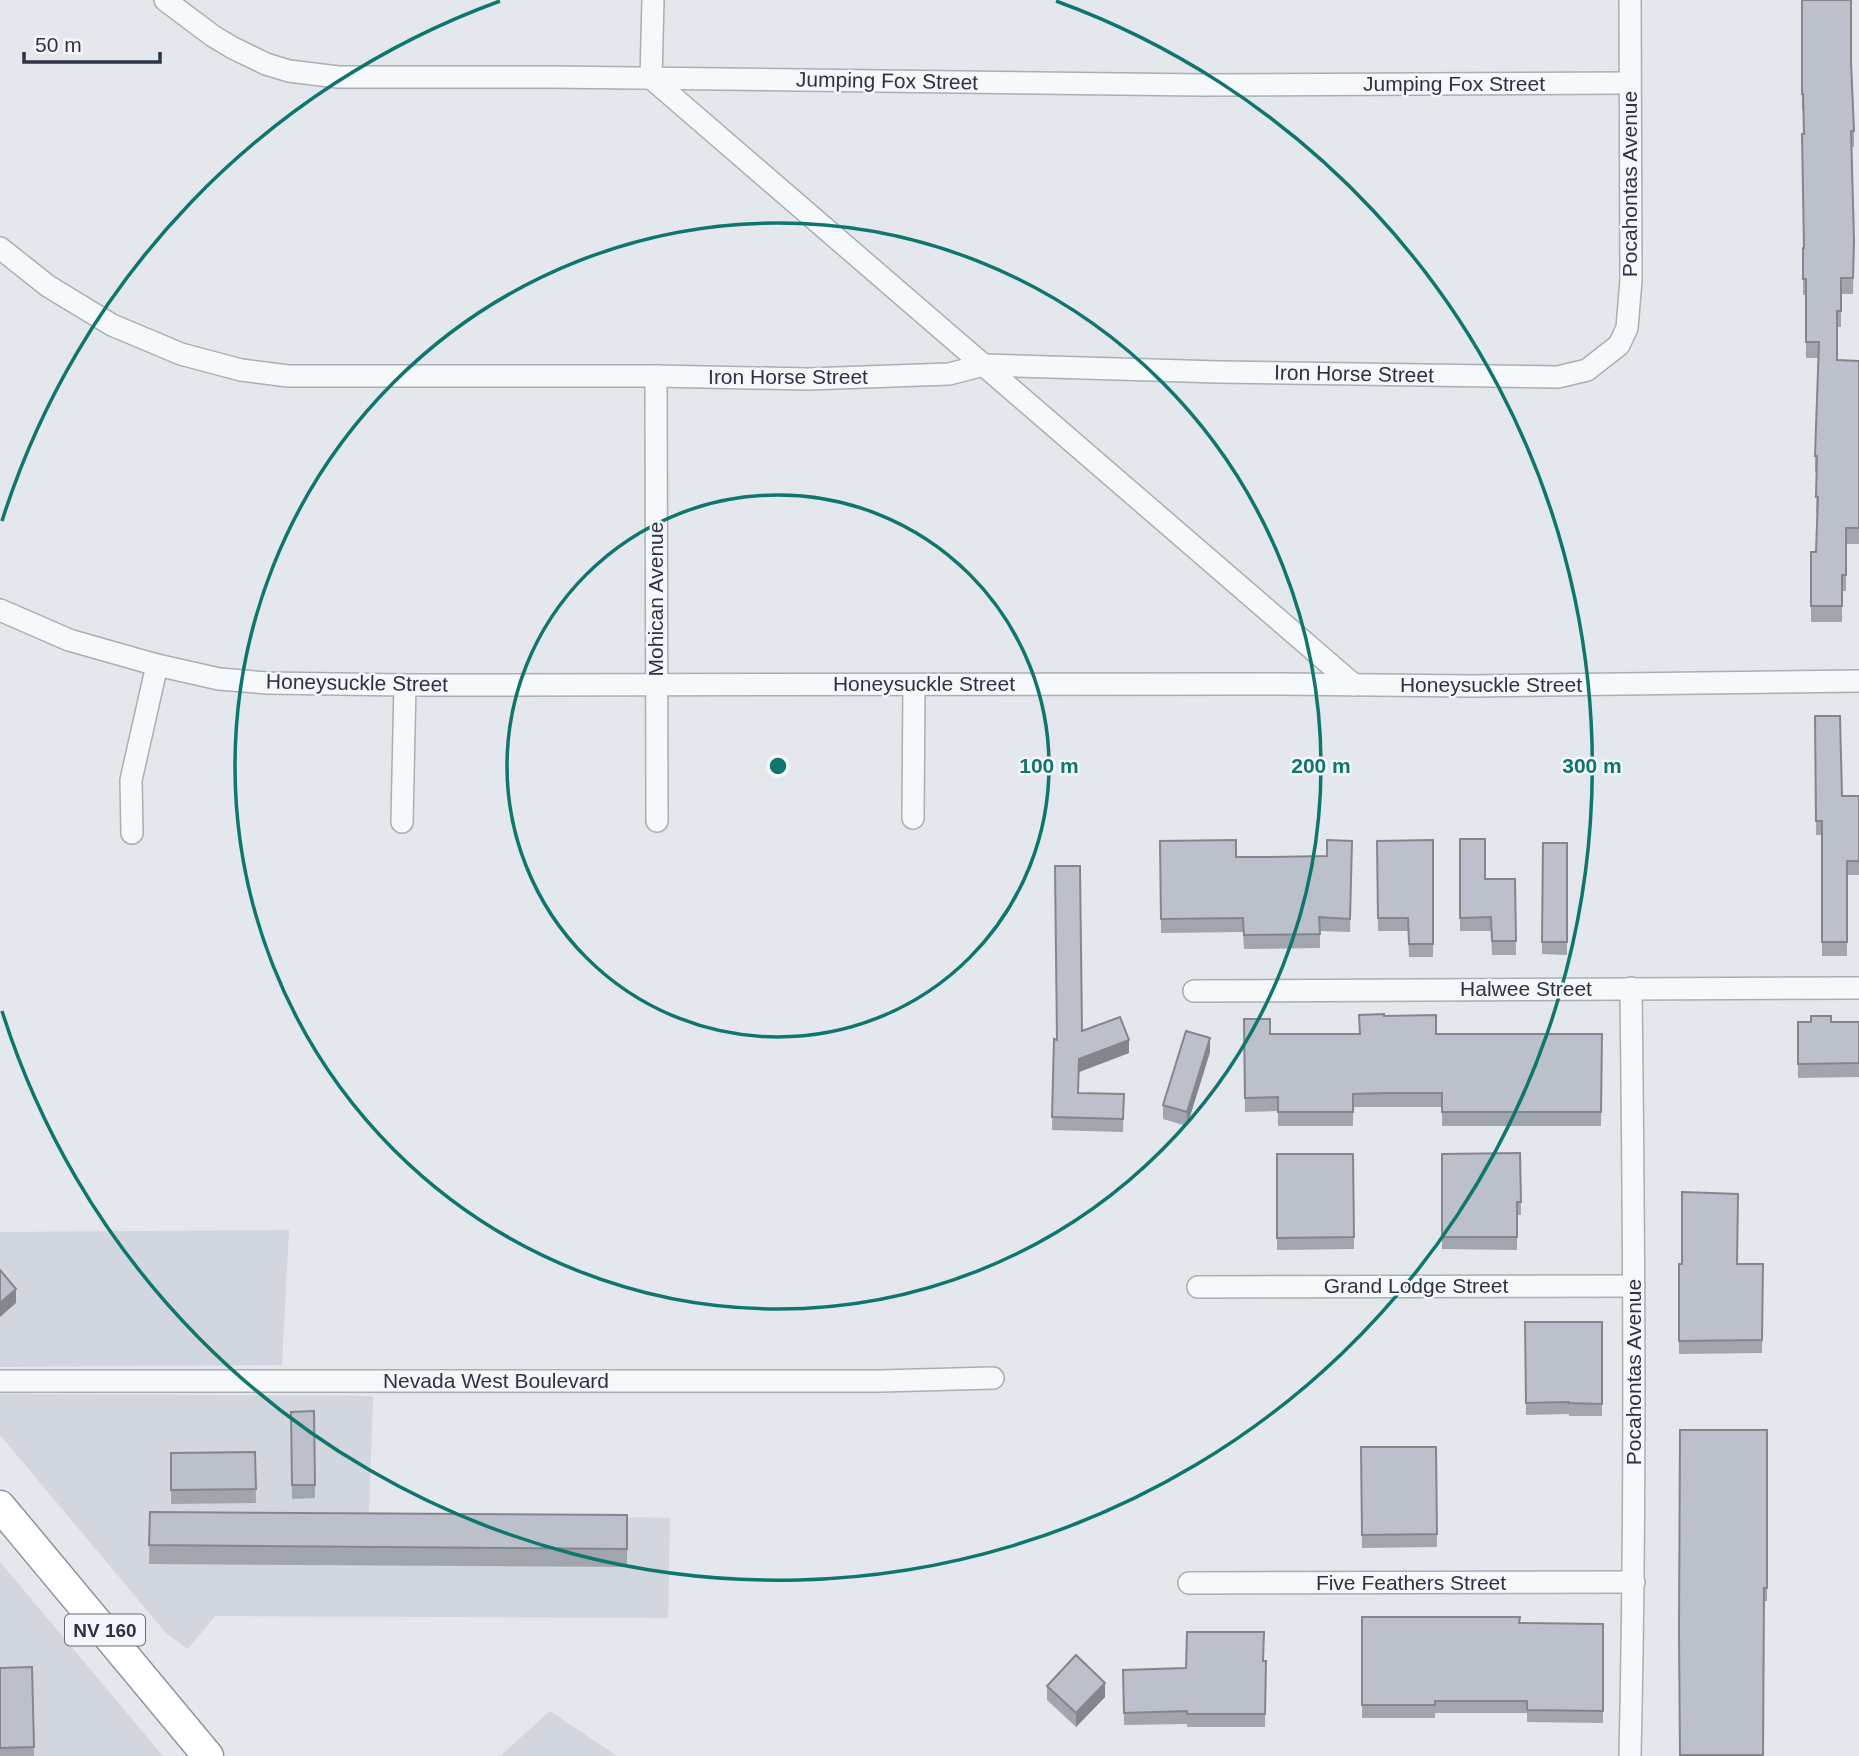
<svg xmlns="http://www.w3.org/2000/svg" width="1859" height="1756" viewBox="0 0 1859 1756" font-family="Arial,sans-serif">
<rect width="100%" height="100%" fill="#e4e7ec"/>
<g fill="#d2d6de">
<polygon points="289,1230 282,1365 0,1367 0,1232"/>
<polygon points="0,1394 373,1396 369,1512 670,1518 668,1618 215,1616 188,1649 166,1633 0,1435"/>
<polygon points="0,1562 163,1756 0,1756"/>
<polygon points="550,1711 617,1756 500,1756"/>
</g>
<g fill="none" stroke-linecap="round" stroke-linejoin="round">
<g stroke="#a9aeb7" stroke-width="24">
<g id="minor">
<polyline points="165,0 213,36 233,48 266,64 289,71 338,77 551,77 1202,85 1629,83"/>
<polyline points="653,0 651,78 1354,685"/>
<polyline points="0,248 48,286 112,325 181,354 241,370 288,376 656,376 808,379 949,374 984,365 1219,372 1558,377 1587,370 1619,345 1627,328 1631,280 1630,0"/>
<polyline points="656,376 657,821"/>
<polyline points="0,610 69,640 157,665 219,679 267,683 405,685 1279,684 1472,686 1859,681"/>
<polyline points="913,818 914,685"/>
<polyline points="402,822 405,685"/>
<polyline points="132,833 131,780 157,665"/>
<polyline points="1194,991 1859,988"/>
<polyline points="1198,1287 1634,1286"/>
<polyline points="0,1381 881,1381 993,1378"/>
<polyline points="1189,1583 1634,1582"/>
<path d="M1630,1756C1636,1500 1634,1244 1631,988"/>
</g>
</g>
<g stroke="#8b94a3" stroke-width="33">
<polyline id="highway" points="0,1506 208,1756"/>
</g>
<use href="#minor" stroke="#f7f8fa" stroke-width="21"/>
<use href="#highway" stroke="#fff" stroke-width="30"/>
</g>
<g fill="#a1a5ae">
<polygon points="1802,0 1851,63 1854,131 1854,147 1852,147 1854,240 1853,294 1841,294 1841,327 1837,327 1837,360 1859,361 1859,544 1846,544 1846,591 1842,591 1842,622 1811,622 1811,552 1816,552 1817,513 1816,513 1817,472 1815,472 1815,456 1818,358 1806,358 1806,295 1803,295 1804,134 1803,110 1802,110"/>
<polygon points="1815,716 1842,796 1859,796 1859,875 1847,875 1847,956 1822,956 1822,835 1816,835"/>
<polygon points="1460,839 1485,879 1515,879 1516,955 1492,955 1491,931 1460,931"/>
<polygon points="1433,840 1433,957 1409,957 1408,931 1378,931 1377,841"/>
<polygon points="1160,841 1236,857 1268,857 1327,856 1352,841 1350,932 1320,931 1320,948 1244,949 1243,932 1161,933"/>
<polygon points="1543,843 1567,843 1567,955 1542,954"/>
<polygon points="1384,1016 1436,1034 1602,1034 1601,1126 1442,1126 1442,1107 1353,1107 1353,1126 1278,1126 1278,1111 1245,1112 1244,1019 1270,1034 1359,1034"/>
<polygon points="1798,1022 1859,1022 1859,1077 1798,1078"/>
<polygon points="1082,1031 1129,1053 1079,1072 1079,1093 1124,1094 1123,1132 1052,1130 1054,1039 1057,1040"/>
<polygon points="1210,1052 1187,1126 1163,1119 1163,1105"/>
<polygon points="1520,1153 1521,1215 1517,1215 1517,1250 1442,1249 1442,1154"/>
<polygon points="1277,1154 1353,1154 1354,1249 1277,1250"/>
<polygon points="1679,1264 1763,1264 1762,1353 1679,1354"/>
<polygon points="1525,1322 1602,1322 1602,1416 1569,1416 1569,1414 1526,1415"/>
<polygon points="314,1411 315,1498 292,1499 291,1412"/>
<polygon points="1767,1430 1767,1601 1764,1601 1763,1756 1680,1756 1679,1633"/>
<polygon points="1361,1447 1436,1447 1437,1547 1362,1548"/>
<polygon points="255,1452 256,1503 171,1504 171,1453"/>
<polygon points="150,1512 627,1515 627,1567 149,1564"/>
<polygon points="1362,1617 1519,1623 1603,1624 1603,1723 1527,1722 1527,1713 1435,1713 1435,1718 1362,1718"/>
<polygon points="1266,1661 1265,1727 1187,1727 1187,1724 1124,1725 1123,1670 1186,1668"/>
<polygon points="32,1667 34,1756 0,1756 0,1668"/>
<polygon points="1047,1686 1105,1697 1076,1727 1047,1700"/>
</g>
<g fill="#83868d">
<polygon points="1210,1038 1210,1052 1187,1126 1187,1112"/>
<polygon points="1129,1040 1129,1053 1079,1072 1079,1059"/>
<polygon points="16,1289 16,1303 0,1317 0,1303"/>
<polygon points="1105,1683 1105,1697 1076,1727 1076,1713"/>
</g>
<g fill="#bbc0ca" stroke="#83868d" stroke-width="2">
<polygon points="1802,0 1851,0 1851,62 1854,131 1851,131 1854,240 1853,278 1841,278 1841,311 1837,311 1837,360 1859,361 1859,528 1846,528 1846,575 1842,575 1842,606 1811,606 1811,552 1816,552 1818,497 1816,497 1817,456 1815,456 1819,342 1806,342 1806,279 1803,279 1803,248 1804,248 1802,134 1804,134 1803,94 1802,94"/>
<polygon points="1815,716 1840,716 1842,796 1859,796 1859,861 1847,861 1847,942 1822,942 1822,821 1816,821"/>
<polygon points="1460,839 1485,839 1485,879 1515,879 1516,941 1492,941 1491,917 1460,918"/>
<polygon points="1236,840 1236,857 1268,857 1327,856 1327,840 1352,841 1350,919 1319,917 1320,934 1244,935 1243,918 1161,919 1160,841"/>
<polygon points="1433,840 1433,944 1409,944 1408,918 1378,918 1377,841"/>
<polygon points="1543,843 1567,843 1567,942 1542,942"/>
<polygon points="1055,866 1080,866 1082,1031 1120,1017 1129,1040 1079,1059 1078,1093 1124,1094 1123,1119 1052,1117 1054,1039 1057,1040"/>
<polygon points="1384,1014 1384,1016 1436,1015 1436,1034 1602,1034 1601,1112 1442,1112 1442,1093 1385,1093 1353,1094 1353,1112 1278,1112 1278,1097 1245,1098 1244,1019 1270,1019 1270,1034 1360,1034 1359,1015"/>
<polygon points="1811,1016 1831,1016 1831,1022 1859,1022 1859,1063 1798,1064 1798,1022 1811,1022"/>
<polygon points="1186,1031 1210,1038 1187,1112 1163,1105"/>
<polygon points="1520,1153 1521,1202 1517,1202 1517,1237 1442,1237 1442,1154"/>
<polygon points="1277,1154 1353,1154 1354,1237 1277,1238"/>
<polygon points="1682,1192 1738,1194 1737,1264 1763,1264 1762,1340 1679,1341 1679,1264 1682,1264"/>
<polygon points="0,1270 16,1289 0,1303"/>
<polygon points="1525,1322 1602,1322 1602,1404 1569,1403 1569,1402 1526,1403"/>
<polygon points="314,1411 315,1485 292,1485 291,1412"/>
<polygon points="1680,1430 1767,1430 1767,1588 1764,1588 1763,1755 1680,1755 1679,1633"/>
<polygon points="1361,1447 1436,1447 1437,1534 1362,1535"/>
<polygon points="255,1452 256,1489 171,1490 171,1453"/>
<polygon points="150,1512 627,1515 627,1549 149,1545"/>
<polygon points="1362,1617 1520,1617 1519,1623 1603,1624 1603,1711 1527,1710 1527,1701 1435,1701 1435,1705 1362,1705"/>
<polygon points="1187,1632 1264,1632 1263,1661 1266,1661 1265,1714 1187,1714 1187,1711 1124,1713 1123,1670 1186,1668"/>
<polygon points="1076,1655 1105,1683 1076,1713 1047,1686"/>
<polygon points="32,1667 34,1747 0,1748 0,1668"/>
</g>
<g fill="none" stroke="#0f766e" stroke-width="3.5">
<circle cx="778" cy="766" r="271"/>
<circle cx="778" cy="766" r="543"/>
<path d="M2 521A814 814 0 0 1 500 1M1056 1A814 814 0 1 1 2 1011"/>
</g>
<g text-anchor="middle" stroke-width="5" stroke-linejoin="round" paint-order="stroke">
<rect fill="#f4f6f9" stroke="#676e7b" stroke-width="2" x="65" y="1614.5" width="80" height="31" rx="5"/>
<g font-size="19" font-weight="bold" fill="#2b3445">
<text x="105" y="1637">NV 160</text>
</g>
<g font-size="21" fill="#2b3445" stroke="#f4f6f9">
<text transform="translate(887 81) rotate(1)" y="7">Jumping Fox Street</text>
<text x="1454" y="91">Jumping Fox Street</text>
<text transform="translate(1630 184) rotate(-90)" y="7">Pocahontas Avenue</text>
<text transform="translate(1354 374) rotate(1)" y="7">Iron Horse Street</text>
<text x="788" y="384">Iron Horse Street</text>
<text transform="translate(656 599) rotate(-90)" y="7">Mohican Avenue</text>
<text transform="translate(357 683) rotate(1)" y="7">Honeysuckle Street</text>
<text x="924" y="691">Honeysuckle Street</text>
<text x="1491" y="692">Honeysuckle Street</text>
<text x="1526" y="996">Halwee Street</text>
<text x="1416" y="1293">Grand Lodge Street</text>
<text transform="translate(1634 1372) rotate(-90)" y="7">Pocahontas Avenue</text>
<text x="496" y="1388">Nevada West Boulevard</text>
<text x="1411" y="1590">Five Feathers Street</text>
</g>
</g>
<circle cx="778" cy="766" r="10" fill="#0f766e" stroke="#f4f6f9" stroke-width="3.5"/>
<g font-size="21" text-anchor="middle" font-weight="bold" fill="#0f766e" stroke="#f4f6f9" stroke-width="5" stroke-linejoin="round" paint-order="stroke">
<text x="1049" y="773">100 m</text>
<text x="1321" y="773">200 m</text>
<text x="1592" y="773">300 m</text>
</g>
<path d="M24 52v10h136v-10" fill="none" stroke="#2b3445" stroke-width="3.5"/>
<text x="35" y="52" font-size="21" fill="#2b3445" stroke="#f4f6f9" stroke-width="5" paint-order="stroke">50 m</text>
</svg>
